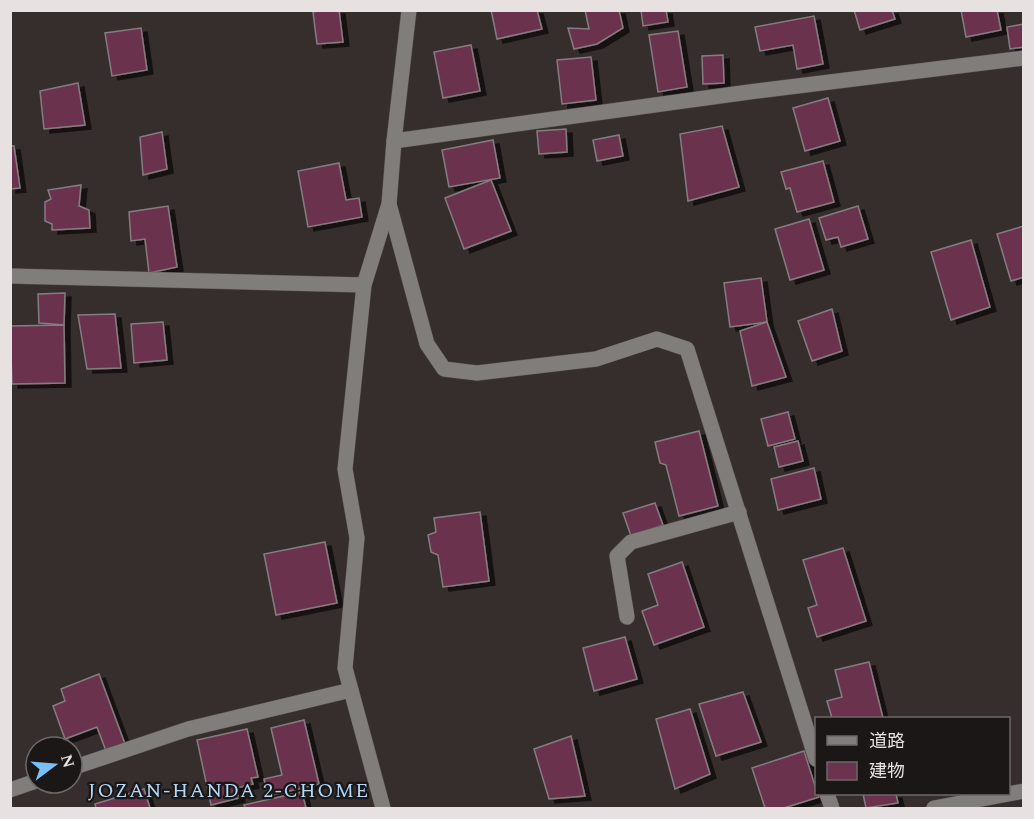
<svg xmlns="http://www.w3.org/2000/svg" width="1034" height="819" viewBox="0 0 1034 819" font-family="Spectral,'Noto Sans JP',serif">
<defs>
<filter id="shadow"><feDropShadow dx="6" dy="4" stdDeviation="0" flood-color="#0009"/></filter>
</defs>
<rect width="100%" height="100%" fill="#362d2d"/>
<g fill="#6a334e" stroke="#857c80" stroke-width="1.5" filter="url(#shadow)">
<polygon points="323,10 339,10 343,42 317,44 313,12"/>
<polygon points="491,10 537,10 542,29 497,39"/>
<polygon points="585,10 619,10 623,28 597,44 574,49 568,28 589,29"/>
<polygon points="641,10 666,10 668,22 643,26"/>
<polygon points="854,10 892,10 895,19 860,30"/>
<polygon points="961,10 997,10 1001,30 966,37"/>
<polygon points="814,16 823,64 797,69 793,45 760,51 755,27"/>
<polygon points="1024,24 1024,47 1010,49 1007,27"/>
<polygon points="141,28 147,70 112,76 105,33"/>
<polygon points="678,31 687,87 658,92 649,35"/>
<polygon points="471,45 480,91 443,98 434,52"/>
<polygon points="723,55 724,83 703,84 702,56"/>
<polygon points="591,57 596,100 562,104 557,60"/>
<polygon points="78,83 85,125 44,129 40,91"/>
<polygon points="828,98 840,141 805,151 793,108"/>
<polygon points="722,126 739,187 688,201 680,134"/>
<polygon points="566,129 567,152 539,154 537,131"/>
<polygon points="162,132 167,169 143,175 140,137"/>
<polygon points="619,135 623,156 597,161 593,140"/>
<polygon points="493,140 500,178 449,187 442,150"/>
<polygon points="10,146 14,146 20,188 10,189"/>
<polygon points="823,161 834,202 797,212 790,188 786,189 781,172"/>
<polygon points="339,163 346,200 359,198 362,217 308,227 298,171"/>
<polygon points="491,180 511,231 464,249 445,198"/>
<polygon points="81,185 79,206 89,210 90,228 52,230 52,224 45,221 45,202 51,199 48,190"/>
<polygon points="168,206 177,267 149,273 145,239 131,241 129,212"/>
<polygon points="858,206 868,239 841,247 838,237 826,240 819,218"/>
<polygon points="809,219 824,270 790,280 775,229"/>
<polygon points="1024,226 1024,277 1011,281 997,234"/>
<polygon points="971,240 990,307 951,320 931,252"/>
<polygon points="761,278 767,322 730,327 724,283"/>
<polygon points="65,293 64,325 39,323 38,294"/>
<polygon points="832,309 842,351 812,361 798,321"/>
<polygon points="115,314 121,368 87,369 78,315"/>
<polygon points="163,322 167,360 134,363 131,324"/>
<polygon points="767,322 786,377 752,386 740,331"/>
<polygon points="64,325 65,383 12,384 10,326"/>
<polygon points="788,412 795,439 768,446 761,419"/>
<polygon points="699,431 718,506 679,516 666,465 660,463 655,442"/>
<polygon points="798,441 803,461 779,467 774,447"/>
<polygon points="814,468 821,499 778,510 771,479"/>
<polygon points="655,503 663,525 631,536 623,513"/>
<polygon points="480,512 489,581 443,587 438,555 431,552 428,535 436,532 434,518"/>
<polygon points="325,542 337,603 276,615 264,554"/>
<polygon points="843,548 866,621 817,637 808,608 817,605 803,560"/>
<polygon points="682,562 704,627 654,645 642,611 658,605 648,574"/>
<polygon points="625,637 637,679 594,691 583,648"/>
<polygon points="869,662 883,718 832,718 827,701 842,697 835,670"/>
<polygon points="99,674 125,744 106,751 97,727 65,739 53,706 65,701 61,689"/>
<polygon points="743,692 761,742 716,756 699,704"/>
<polygon points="690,709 710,774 675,789 656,719"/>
<polygon points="304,720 319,784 268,796 264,779 282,775 271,728"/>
<polygon points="247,729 258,777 251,778 253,784 236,788 239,798 211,805 197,740"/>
<polygon points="571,736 585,796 549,799 534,749"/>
<polygon points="804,751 816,789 816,794 818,794 819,797 784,808 765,808 752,768"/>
<polygon points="144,789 150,808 96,808 95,804"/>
<polygon points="302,792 306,808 245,808 244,805"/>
<polygon points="863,794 896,794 898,803 866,808"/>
</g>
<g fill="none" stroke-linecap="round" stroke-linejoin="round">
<g stroke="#524a4a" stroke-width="16">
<g id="minor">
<polyline points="394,141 749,92 1024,58"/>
<polyline points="389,204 427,344 444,369 477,373 596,359 657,339 687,349 816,759"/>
<polyline points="10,276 364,285"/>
<polyline points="627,617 617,556 631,542 739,512"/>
<polyline points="72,768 188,729 351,690"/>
<polyline points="10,790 36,781"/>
<polyline points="827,794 832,808"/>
<polyline points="383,808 345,668 357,538 345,469 364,285 389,204 394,141 409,10"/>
<polyline points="934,808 1024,791"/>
</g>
</g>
<use href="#minor" stroke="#817d7b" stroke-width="15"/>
</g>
<g text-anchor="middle" stroke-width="4.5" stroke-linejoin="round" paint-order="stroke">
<g font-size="20" letter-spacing="1.5" fill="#b3d9f9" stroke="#1b1717">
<text x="229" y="797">JOZAN-HANDA 2-CHOME</text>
</g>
</g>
<rect width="1034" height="819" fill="none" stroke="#e7e1e1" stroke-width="24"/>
<rect x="815" y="717" width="195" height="78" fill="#1b1717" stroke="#6d6868" stroke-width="1.5"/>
<rect x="827" y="736" width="30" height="9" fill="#817d7b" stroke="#6d6868" stroke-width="1.5"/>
<text x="869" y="747" font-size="18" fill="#e7e1e1">道路</text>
<rect x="827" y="762" width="30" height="18" fill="#6a334e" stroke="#6d6868" stroke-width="1.5"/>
<text x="869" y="777" font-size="18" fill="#e7e1e1">建物</text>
<g transform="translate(54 765) rotate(74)"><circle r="28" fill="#1b1717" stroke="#6d6868" stroke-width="1.5"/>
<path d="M0-4.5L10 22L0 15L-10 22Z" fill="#7abff8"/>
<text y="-9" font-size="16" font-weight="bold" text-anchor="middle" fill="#e7e1e1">N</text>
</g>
</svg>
